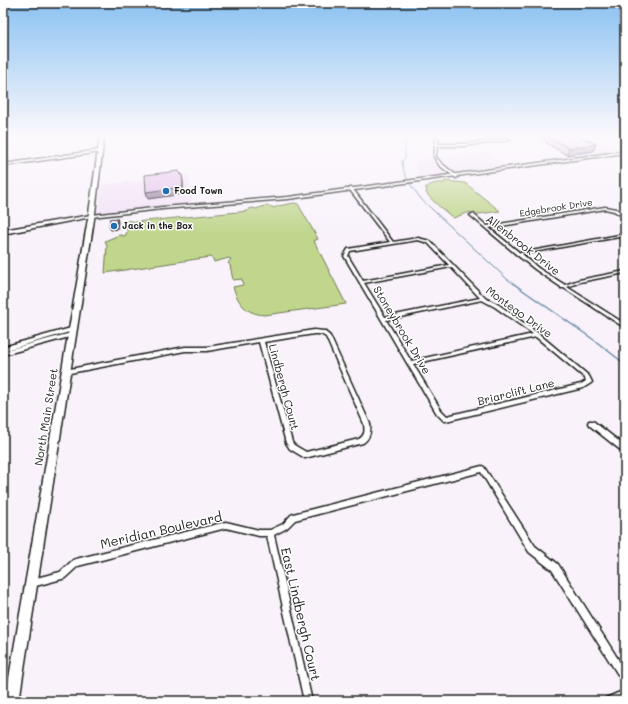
<svg xmlns="http://www.w3.org/2000/svg" width="628" height="704" viewBox="0 0 628 704" font-family="Mali,sans-serif">
<rect width="100%" height="100%" fill="#f9f2fb"/>
<filter id="ink" filterUnits="userSpaceOnUse"><feTurbulence type="fractalNoise" baseFrequency=".025" numOctaves="2"/><feDisplacementMap in="SourceGraphic" scale="8" xChannelSelector="R" yChannelSelector="G"/><feConvolveMatrix kernelMatrix="1 2 1 2 8 2 1 2 1" color-interpolation-filters="sRGB"/></filter>
<g filter="url(#ink)">
<g fill="#f2e2f6">
<polygon points="529,136 625,136 625,145 617,141 606,142 622,151 568,158"/>
<polygon points="487,152 507,166 419,178 414,161"/>
<polygon points="189,175 193,203 98,213 102,185"/>
</g>
<g fill="#c0d68d" stroke="#6e7954">
<path d="M445,181L465,183L500,211L479,214L470,212L453,218C444,210 434,203 426,193L427,189L425,188C431,184 437,182 444,183Z"/>
<path d="M294,203L298,204L318,239L314,241L346,304L264,315C245,313 239,304 233,287L243,285L242,279L233,280L230,265L228,263L231,259L229,258L214,262L213,259L210,257L105,273L107,245L105,241L119,235L125,236L128,230L122,228C125,221 127,219 135,222L248,211L249,209L253,208L256,209C262,207 267,204 274,208L278,206Z"/>
</g>
<g fill="none" stroke-linecap="round" stroke-linejoin="round">
<path stroke="#6b8ca4" stroke-width="1" d="M407,136L405,144V158L402,161C403,176 412,187 421,199L507,279L516,285"/>
<polyline stroke="#6b8ca4" stroke-width="1.5" points="514,284 594,340 625,364"/>
<g stroke="#1c1c1c" stroke-width="3">
<g id="minor">
<polygon points="436,136 438,136 438,144 464,144 507,139 503,136 506,136 511,140 464,146 437,146 436,157 441,163 457,176 458,177 456,178 439,165 434,157"/>
<polygon points="100,150 101,151 101,152 3,166 3,164"/>
<path d="M350,188H352L393,242L418,238L430,241L485,298L499,305L539,334L589,376L592,382L591,383L583,388L446,421H444L437,414L344,256L348,249L390,242L350,190ZM418,240L428,243L449,265L363,281L348,256L350,251ZM451,267L480,298L385,317L364,283ZM482,300L495,307L533,334L411,361L386,320ZM536,337L585,378L586,381L581,384L447,416L441,410L413,364Z"/>
<polygon points="605,207 616,209 625,215 625,218 614,211 605,209 489,228 520,253 625,234 625,236 522,254 538,268 565,285 579,280 625,271 625,273 580,282 567,287 625,324 625,328 564,288 561,288 561,287 536,270 517,255 470,215 473,214 487,226"/>
<polygon points="71,328 73,330 73,331 3,351 3,347"/>
<path d="M314,330L324,331L330,336L370,424C371,432 370,438 363,443L305,458L290,449L286,443L259,342L207,351H185L65,374L63,373L62,372L63,371L65,370L185,347H207ZM314,334H321L326,337L364,424C365,431 365,435 359,439L306,452L294,445L292,442L264,342Z"/>
<polygon points="71,333 73,335 73,336 3,355 3,351"/>
<polygon points="589,421 593,421 625,446 625,453 623,452 589,425 588,423"/>
<polygon points="482,466 484,467 535,546 558,564 625,670 625,682 622,681 552,570 529,552 481,472 295,520 287,528 274,535 312,701 304,701 267,536 259,536 226,528 78,566 65,578 62,579 32,587 29,586 28,583 29,580 32,579 60,572 73,560 76,559 226,522 259,530 270,530 283,524 291,515 293,514"/>
<polygon points="625,690 625,698 619,701 605,701 606,698"/>
</g>
</g>
<g stroke="#1c1c1c" stroke-width="3">
<polygon id="secondary" points="625,151 625,153 288,199 162,209 91,217 3,234 3,230 91,215 162,207 288,197"/>
</g>
<g stroke="#1c1c1c" stroke-width="3">
<polygon id="primary" points="100,136 104,136 95,213 19,701 5,701 89,213"/>
</g>
<use href="#minor" fill="#fff" fill-rule="evenodd"/>
<use href="#secondary" fill="#fff" fill-rule="evenodd"/>
<use href="#primary" fill="#fff" fill-rule="evenodd"/>
</g>
<polygon fill="#c3a3c8" stroke="#1c1c1c" points="540,136 579,136 596,144 593,151 567,155 546,143 547,141 539,136"/>
<g fill="#9f85a3" stroke="#1c1c1c">
<polygon points="596,144 593,151 567,155 569,148"/>
<polygon points="182,174 183,181 184,194 148,199 146,192"/>
<polygon points="117,218 118,222 117,229 111,230 109,226"/>
</g>
<g fill="#e3bee9" stroke="#1c1c1c">
<polygon points="552,136 579,136 596,144 569,148 548,137"/>
<polygon points="179,171 180,175 182,174 183,187 146,192 145,175"/>
<polygon points="117,218 116,225 109,226 110,219"/>
</g>
</g>
<linearGradient id="sky" x2="0" y2="1"><stop stop-color="#8bc2f1"/><stop offset="0.58" stop-color="#fcf9fd"/><stop offset="1" stop-color="#fcf9fd" stop-opacity="0"/></linearGradient>
<rect width="628" height="234" fill="url(#sky)"/>
<g fill="#1f6fb2" stroke="#fff" stroke-width="1.5">
<circle cx="166" cy="191" r="4"/>
<circle cx="114" cy="226" r="4"/>
</g>
<g text-anchor="middle" stroke-width="3" stroke-linejoin="round" paint-order="stroke">
<g font-size="9" font-weight="bold" fill="#1c1c1c" stroke="#fff" text-anchor="start">
<text x="174" y="194">Food Town</text>
<text x="122" y="229">Jack in the Box</text>
</g>
<g font-size="9" fill="#1c1c1c" stroke="#fff">
<text transform="translate(556 208) rotate(-9)" y="3">Edgebrook Drive</text>
</g>
<g font-size="11" fill="#1c1c1c" stroke="#fff">
<text transform="translate(523 245) rotate(38)" y="4">Allenbrook Drive</text>
<text transform="translate(519 312) rotate(36)" y="4">Montego Drive</text>
<text transform="translate(402 330) rotate(59)" y="4">Stoneybrook Drive</text>
<text transform="translate(284 387) rotate(75)" y="4">Lindbergh Court</text>
<text transform="translate(516 392) rotate(-14)" y="4">Briarclift Lane</text>
<text transform="translate(46 417) rotate(-81)" y="4">North Main Street</text>
</g>
<g font-size="13" fill="#1c1c1c" stroke="#fff">
<text transform="translate(161 530) rotate(-13)" y="5">Meridian Boulevard</text>
<text transform="translate(301 614) rotate(77)" y="5">East Lindbergh Court</text>
</g>
</g>
<rect width="628" height="704" fill="none" stroke="#fff" stroke-width="16"/>
<rect x="8" y="8" width="612" height="688" fill="none" stroke="#1c1c1c" stroke-width="1.5" filter="url(#ink)"/>
</svg>
